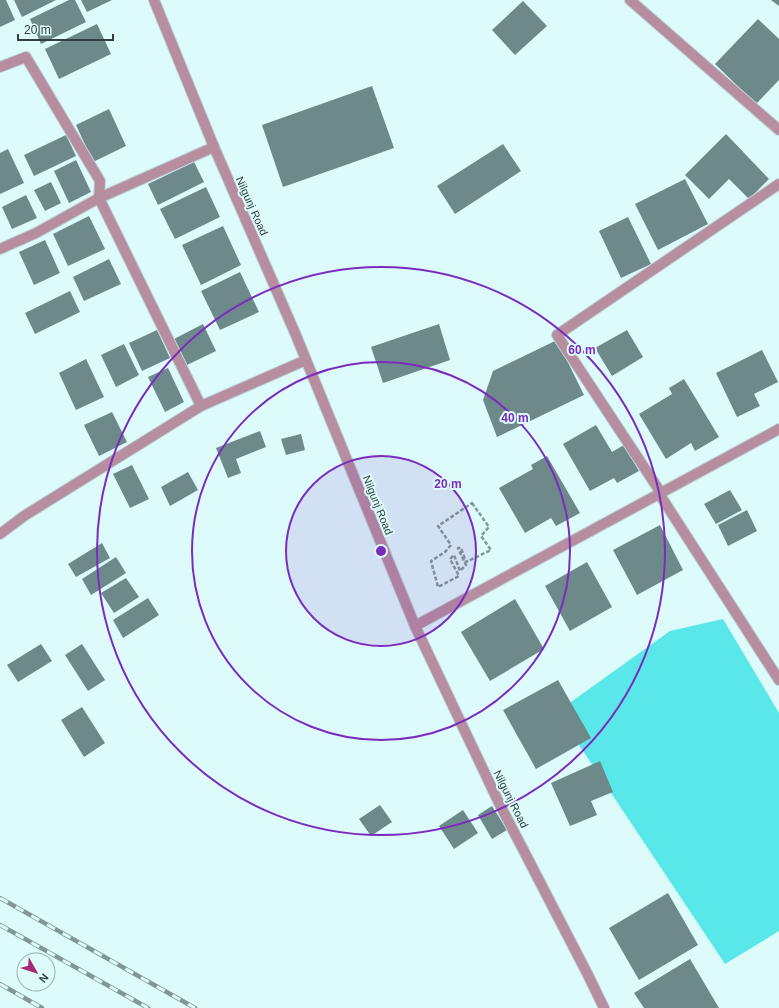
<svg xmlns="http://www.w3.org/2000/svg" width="779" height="1008" viewBox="0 0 779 1008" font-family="Arial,sans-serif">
<rect width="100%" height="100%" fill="#ddfbfb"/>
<polygon fill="#59e7ea" points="723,619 779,713 779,931 725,964 557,712 670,631"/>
<g fill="#6e8989">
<polygon points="0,0 6,0 15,20 0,27"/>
<polygon points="14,0 56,0 22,17"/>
<polygon points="69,0 75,0 86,22 41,44 30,19"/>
<polygon points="81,0 112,0 87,12"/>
<polygon points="771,0 779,0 779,6"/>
<polygon points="523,1 547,26 515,55 492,30"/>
<polygon points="758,19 779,39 779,80 756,104 715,64"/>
<polygon points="97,24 111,54 59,79 45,49"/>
<polygon points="372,86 394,148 283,187 262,125"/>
<polygon points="109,109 126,146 93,162 76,125"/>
<polygon points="726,134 769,179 749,199 729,179 709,199 685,175"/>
<polygon points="66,135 76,156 34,176 24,155"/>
<polygon points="503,144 521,171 455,214 437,186"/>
<polygon points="8,149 24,183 0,194 0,153"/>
<polygon points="76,160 91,192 69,203 54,171"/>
<polygon points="194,162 204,182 158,205 148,184"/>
<polygon points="685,179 708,224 658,250 635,204"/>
<polygon points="51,182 61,203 45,211 34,190"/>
<polygon points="206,187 220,217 175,239 160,209"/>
<polygon points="26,195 37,218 12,229 2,207"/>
<polygon points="89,216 105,249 68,266 53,234"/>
<polygon points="628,217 651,264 621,278 599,231"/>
<polygon points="223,226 241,265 201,285 182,245"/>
<polygon points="45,240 60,273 34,285 19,252"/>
<polygon points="109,259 121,284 84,301 73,277"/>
<polygon points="240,272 259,312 220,330 201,291"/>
<polygon points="70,291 80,312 35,334 25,313"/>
<polygon points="203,324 216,351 187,365 174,339"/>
<polygon points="439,324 450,360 383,383 371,347"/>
<polygon points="157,330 170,358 142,371 129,343"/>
<polygon points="627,330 643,357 612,376 595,348"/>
<polygon points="557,340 584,395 497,437 483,400 493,371"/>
<polygon points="124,344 139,375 116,387 101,355"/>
<polygon points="762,350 778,382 754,394 760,406 737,417 716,373"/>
<polygon points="86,359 104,397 76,410 59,373"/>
<polygon points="168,368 184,402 165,412 148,377"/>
<polygon points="684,379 719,437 695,451 691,443 666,459 639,414 672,394 669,388"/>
<polygon points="112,412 127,442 99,456 84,425"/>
<polygon points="596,425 612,452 624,445 639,471 617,483 614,478 590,491 563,444"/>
<polygon points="260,431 266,447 236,459 241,473 228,478 216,448"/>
<polygon points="301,434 305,450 286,455 281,439"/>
<polygon points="547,456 580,513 556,526 551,518 525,533 499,488 533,469 531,465"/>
<polygon points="132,465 149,499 130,508 113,474"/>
<polygon points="188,472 198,490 170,506 161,487"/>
<polygon points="730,490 742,510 716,524 704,504"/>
<polygon points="747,510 757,531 728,546 718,525"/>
<polygon points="660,525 683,570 637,595 613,550"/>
<polygon points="102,543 110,558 76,577 68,564"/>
<polygon points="116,557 126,573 91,595 82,579"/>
<polygon points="587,562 612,607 570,631 545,586"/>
<polygon points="126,578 139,597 114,613 101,593"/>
<polygon points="148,598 159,615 123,638 113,620"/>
<polygon points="515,599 544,649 490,681 461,632"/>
<polygon points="41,644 52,661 18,682 7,665"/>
<polygon points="82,644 105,680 88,691 65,655"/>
<polygon points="558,680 591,738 536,769 503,710"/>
<polygon points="82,707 105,743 84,757 61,720"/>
<polygon points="600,761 613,792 591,801 597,815 570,826 551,783"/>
<polygon points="380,805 392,822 371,836 359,819"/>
<polygon points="492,806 507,830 492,839 478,815"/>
<polygon points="463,810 478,833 454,849 439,826"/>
<polygon points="668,893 698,945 639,980 609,928"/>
<polygon points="690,959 719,1008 644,1008 634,993"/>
</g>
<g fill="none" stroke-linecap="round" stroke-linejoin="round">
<g stroke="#bbd5d5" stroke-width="12">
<g id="minor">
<polyline points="154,0 214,147 295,333 415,626 499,803 588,975 604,1008"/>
<polyline points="630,0 779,130"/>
<polyline points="0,67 26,57 100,181 99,198 201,406"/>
<polyline points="779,184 557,335 661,493 660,495 779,680"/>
<polyline points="0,249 36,233 99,198 214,147"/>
<polyline points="0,534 24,516 201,406 306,360"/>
<polyline points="415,626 779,429"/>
</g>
</g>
<polygon stroke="#849999" stroke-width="2.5" stroke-dasharray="4 2" stroke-linecap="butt" points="472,503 489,527 481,536 491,550 466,562 461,548 458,548 466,565 460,571 454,555 450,559 459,576 438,587 431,561 445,552 451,545 438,526"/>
<use href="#minor" stroke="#b68ea0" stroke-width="10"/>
<g stroke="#829696" stroke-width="4.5">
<g id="rail">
<polyline points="0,898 195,1008"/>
<polyline points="0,925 148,1008"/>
<polyline points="0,984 42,1008"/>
</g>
</g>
<use href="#rail" stroke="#ddfbfb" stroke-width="3" stroke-dasharray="9" stroke-linecap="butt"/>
</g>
<circle cx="381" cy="551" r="95" fill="#7b2cbf" fill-opacity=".12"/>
<g fill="none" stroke="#7b2cbf" stroke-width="2">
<circle cx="381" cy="551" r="95"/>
<circle cx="381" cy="551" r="189"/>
<circle cx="381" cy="551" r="284"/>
</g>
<g text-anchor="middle" stroke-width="4" stroke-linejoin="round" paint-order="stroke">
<g font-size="11" fill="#333f3f" stroke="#ddfbfb">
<text transform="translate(252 206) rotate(66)" y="4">Nilgunj Road</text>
<text transform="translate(378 505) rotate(68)" y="4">Nilgunj Road</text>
<text transform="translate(511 799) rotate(63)" y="4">Nilgunj Road</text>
</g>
</g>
<circle cx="381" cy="551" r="6" fill="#7b2cbf" stroke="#ddfbfb" stroke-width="2"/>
<g font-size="12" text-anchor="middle" font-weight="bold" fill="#7b2cbf" stroke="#ddfbfb" stroke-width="4" stroke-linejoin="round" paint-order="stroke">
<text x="582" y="354">60 m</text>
<text x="515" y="422">40 m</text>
<text x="448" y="488">20 m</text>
</g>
<g transform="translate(36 972) rotate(129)"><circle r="19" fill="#ddfbfb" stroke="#99b0b0"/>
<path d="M0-3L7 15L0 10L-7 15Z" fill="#a92773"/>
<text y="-6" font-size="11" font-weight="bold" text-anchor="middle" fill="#333f3f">N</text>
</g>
<path d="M18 34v6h95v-6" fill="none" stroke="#333f3f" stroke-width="2"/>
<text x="24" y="34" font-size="12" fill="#333f3f" stroke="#ddfbfb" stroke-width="3" paint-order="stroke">20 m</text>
</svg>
